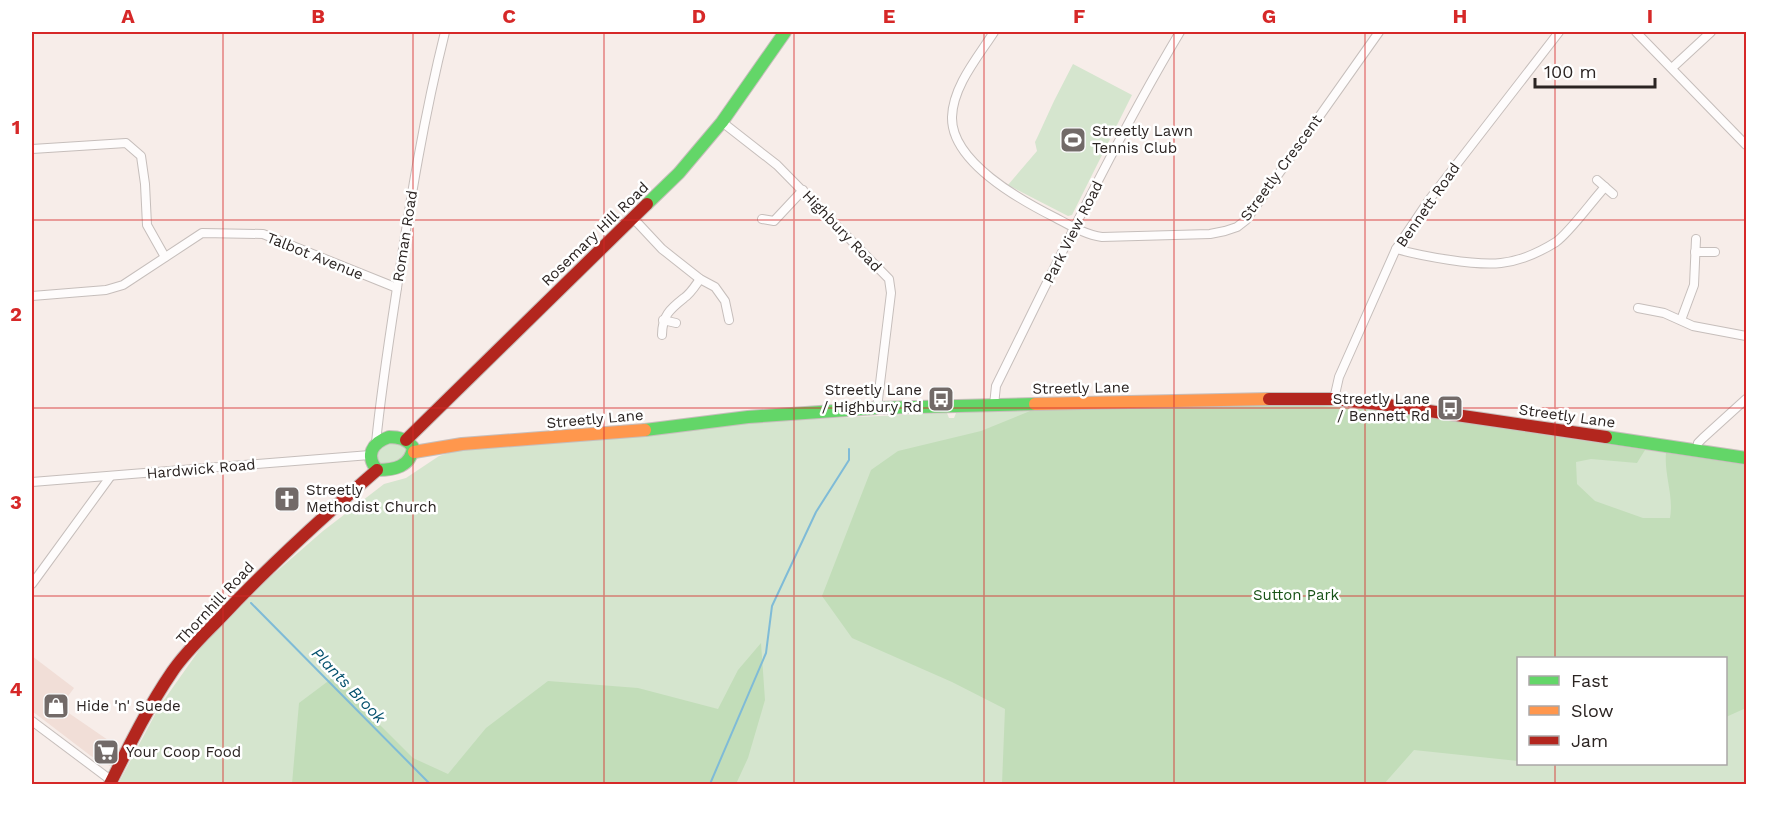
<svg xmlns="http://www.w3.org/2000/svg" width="1778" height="816" viewBox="0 0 1778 816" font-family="'Work Sans',sans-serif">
<rect width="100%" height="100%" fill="#f7ede9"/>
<polygon fill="#f1ded7" points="32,656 74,688 60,707 121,749 110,766 91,756 32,711"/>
<g fill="#d5e5ce" fill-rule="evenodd">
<polygon points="1073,64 1132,95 1072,215 1068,216 1008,185 1037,151 1035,142 1037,138 1054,101"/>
<path d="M1295,403L1386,411L1746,465V784H118L159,707L207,639L269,578L323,531L384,484L406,478L439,456L461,449L748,422L947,413L949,418H954L956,413L1003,410ZM1518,658H1726V764H1518Z"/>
<path d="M395,442L404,445L407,450C404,465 393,463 380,464L376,461C375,447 382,443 395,442Z"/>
</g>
<g fill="#c2ddb9">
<path d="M1295,404L1386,411L1645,450L1637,463L1591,459L1576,462L1577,484L1595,501L1643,518H1670C1674,496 1664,475 1666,453L1746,465V708L1726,717V658H1518V761L1414,750L1384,784H1002L1005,709L952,682L852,638L822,596L871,470L898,451L981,431L1035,409Z"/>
<polygon points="761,643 765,700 748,758 736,784 292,784 299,703 339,673 368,713 413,758 448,774 486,728 548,681 638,688 718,709 738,670"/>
</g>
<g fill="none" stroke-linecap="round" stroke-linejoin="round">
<g stroke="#7fbbd7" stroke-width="2">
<polyline points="251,603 430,784"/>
<polyline points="710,784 766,653 772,606 816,512 849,460 849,449"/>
</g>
<g stroke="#c6bebb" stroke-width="10">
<g id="street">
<path d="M994,32C978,57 953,86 952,117C951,162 1022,201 1056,218C1071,226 1086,235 1102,237L1210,234L1225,231L1237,227L1246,220L1379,32"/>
<polyline points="1636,32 1746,145"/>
<polyline points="1672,68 1711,32"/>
<polyline points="722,122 777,165 889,279 891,293 877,408"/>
<polyline points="32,149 126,143 141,156 145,184 147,225 165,257"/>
<polyline points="1597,180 1613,194"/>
<polyline points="633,218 662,249 700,279 715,287 725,301 729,320"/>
<polyline points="762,219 774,221 803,190"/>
<path d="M1396,249C1422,256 1475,266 1501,263C1520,261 1540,252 1556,242C1570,232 1592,201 1605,187"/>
<polyline points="1695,252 1715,252"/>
<polyline points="32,296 106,290 123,285 202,233 263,234 397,288"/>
<polyline points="1638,308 1664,313 1693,326 1746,336"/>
<polyline points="663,320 676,323"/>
<polyline points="1681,320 1694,285 1696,239"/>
<path d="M662,335C662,316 670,309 684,298C691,293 695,286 700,279"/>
<polyline points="1334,399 1339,377 1396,249 1429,200 1559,32"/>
<path d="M994,405L996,386C1055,267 1112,146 1180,32"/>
<path d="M376,443C381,391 389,340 397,288C410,202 424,116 445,32"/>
<polyline points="1697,450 1698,443 1703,438 1746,399"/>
<polyline points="32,482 370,455"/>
<polyline points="32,584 110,477"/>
<polyline points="32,721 112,781"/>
</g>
</g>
<g stroke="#c6bebb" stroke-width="14">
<g id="fast">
<polyline points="647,204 679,173 722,122 785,32"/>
<polyline points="645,430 748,417 877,408 1035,404"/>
<path d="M389,437C399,437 406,439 413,447C411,467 394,470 377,470C365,455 372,443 389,437Z"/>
<polyline points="1606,437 1746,458"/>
</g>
</g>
<g stroke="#c6bebb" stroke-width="14">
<g id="slow">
<polyline points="1035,404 1269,399"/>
<polyline points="414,452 462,444 645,430"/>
</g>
</g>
<g stroke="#c6bebb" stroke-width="14">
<g id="jam">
<polyline points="1269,399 1334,399 1388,405 1606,437"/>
<polyline points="406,440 647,204"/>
<path d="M110,784C129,746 148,707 172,672C186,651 206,633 224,614C272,563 324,516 377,470"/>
</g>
</g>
<use href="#street" stroke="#fefcfc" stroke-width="8"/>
<use href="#fast" stroke="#63d668" stroke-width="12"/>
<use href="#slow" stroke="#ff974d" stroke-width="12"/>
<use href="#jam" stroke="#b3261e" stroke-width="12"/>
</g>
<path fill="none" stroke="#d62828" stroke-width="1.5" stroke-opacity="0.55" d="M223,32V784M413,32V784M604,32V784M794,32V784M984,32V784M1174,32V784M1365,32V784M1555,32V658M32,220H1746M32,408H1746M32,596H1746M1555,764V784"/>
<defs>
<g id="stadium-square" transform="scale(1.35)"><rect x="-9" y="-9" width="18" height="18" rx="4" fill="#726a68" stroke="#fff"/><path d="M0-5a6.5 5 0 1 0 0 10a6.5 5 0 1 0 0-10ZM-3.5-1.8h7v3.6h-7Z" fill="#fff"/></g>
<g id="bus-square" transform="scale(1.35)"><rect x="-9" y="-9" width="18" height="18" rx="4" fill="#726a68" stroke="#fff"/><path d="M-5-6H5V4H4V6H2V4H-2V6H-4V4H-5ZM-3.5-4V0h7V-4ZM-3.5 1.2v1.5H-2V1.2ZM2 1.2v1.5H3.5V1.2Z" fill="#fff"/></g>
<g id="church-square" transform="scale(1.35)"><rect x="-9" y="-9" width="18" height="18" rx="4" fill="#726a68" stroke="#fff"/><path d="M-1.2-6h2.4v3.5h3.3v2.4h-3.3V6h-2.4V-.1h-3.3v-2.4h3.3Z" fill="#fff"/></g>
<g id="shop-square" transform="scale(1.35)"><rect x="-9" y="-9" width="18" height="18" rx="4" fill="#726a68" stroke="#fff"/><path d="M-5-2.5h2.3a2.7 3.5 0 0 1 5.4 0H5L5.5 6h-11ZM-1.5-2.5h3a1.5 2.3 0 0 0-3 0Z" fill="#fff"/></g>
<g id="supermarket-square" transform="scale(1.35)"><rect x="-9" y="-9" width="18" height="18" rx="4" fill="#726a68" stroke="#fff"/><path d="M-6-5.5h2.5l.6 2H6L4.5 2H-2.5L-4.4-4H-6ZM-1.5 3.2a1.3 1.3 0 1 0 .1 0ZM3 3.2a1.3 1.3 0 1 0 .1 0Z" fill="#fff"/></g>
</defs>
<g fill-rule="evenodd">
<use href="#stadium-square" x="1073" y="140"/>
<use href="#bus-square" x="941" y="399"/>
<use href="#bus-square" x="1450" y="408"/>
<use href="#church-square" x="287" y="499"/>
<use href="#shop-square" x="56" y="706"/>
<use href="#supermarket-square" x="106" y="752"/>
</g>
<g text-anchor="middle" stroke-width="5" stroke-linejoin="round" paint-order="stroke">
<g font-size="15" fill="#2b2422" stroke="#fff" text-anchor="start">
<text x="1092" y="136">Streetly Lawn<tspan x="1092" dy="17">Tennis Club</tspan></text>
<text x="922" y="395" text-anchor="end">Streetly Lane<tspan x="922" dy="17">/ Highbury Rd</tspan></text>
<text x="1430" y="404" text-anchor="end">Streetly Lane<tspan x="1430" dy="17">/ Bennett Rd</tspan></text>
<text x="306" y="495">Streetly<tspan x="306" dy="17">Methodist Church</tspan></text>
<text x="76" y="711">Hide 'n' Suede</text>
<text x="126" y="757">Your Coop Food</text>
</g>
<g font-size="15" fill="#2b2422" stroke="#fff">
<text transform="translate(1281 168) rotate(-54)" y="5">Streetly Crescent</text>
<text transform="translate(1428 205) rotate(-55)" y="5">Bennett Road</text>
<text transform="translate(842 231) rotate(46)" y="5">Highbury Road</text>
<text transform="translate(1073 232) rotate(-63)" y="5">Park View Road</text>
<text transform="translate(595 234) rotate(-44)" y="5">Rosemary Hill Road</text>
<text transform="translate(405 236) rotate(-81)" y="5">Roman Road</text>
<text transform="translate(315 256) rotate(22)" y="5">Talbot Avenue</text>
<text transform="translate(1081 388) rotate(-1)" y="5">Streetly Lane</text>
<text transform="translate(1567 416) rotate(8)" y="5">Streetly Lane</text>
<text transform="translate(595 419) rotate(-5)" y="5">Streetly Lane</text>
<text transform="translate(201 469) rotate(-5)" y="5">Hardwick Road</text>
<text transform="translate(215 603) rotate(-47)" y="5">Thornhill Road</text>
</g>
<g font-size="15" fill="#185217" stroke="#fff">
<text x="1296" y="600">Sutton Park</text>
</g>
<g font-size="16" font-style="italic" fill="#03506d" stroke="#fff">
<text transform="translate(349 685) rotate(46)" y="6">Plants Brook</text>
</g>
</g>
<rect width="1778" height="816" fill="none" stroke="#ffffff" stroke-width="66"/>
<rect x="1517" y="657" width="210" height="108" fill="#ffffff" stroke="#aaa7a7" stroke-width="1.5"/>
<rect x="1529" y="676" width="30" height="9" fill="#63d668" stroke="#aaa7a7" stroke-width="1.5"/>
<text x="1571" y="687" font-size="18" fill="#2b2422">Fast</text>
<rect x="1529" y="706" width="30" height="9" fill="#ff974d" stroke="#aaa7a7" stroke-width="1.5"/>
<text x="1571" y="717" font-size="18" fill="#2b2422">Slow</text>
<rect x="1529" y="736" width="30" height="9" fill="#b3261e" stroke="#aaa7a7" stroke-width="1.5"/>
<text x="1571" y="747" font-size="18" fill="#2b2422">Jam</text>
<path d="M1535 78v9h120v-9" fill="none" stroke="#2b2422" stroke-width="3"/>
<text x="1544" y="78" font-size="18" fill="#2b2422" stroke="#ffffff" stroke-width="4.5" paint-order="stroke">100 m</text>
<rect x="33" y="33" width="1712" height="750" fill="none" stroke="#d62828" stroke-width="2"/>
<g font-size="20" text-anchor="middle" font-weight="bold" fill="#d62828">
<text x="128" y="23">A</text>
<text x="318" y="23">B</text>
<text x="509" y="23">C</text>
<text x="699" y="23">D</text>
<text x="889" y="23">E</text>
<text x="1079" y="23">F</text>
<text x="1269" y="23">G</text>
<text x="1460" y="23">H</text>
<text x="1650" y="23">I</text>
<text x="16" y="134">1</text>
<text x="16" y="321">2</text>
<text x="16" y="509">3</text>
<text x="16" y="696">4</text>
</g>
</svg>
